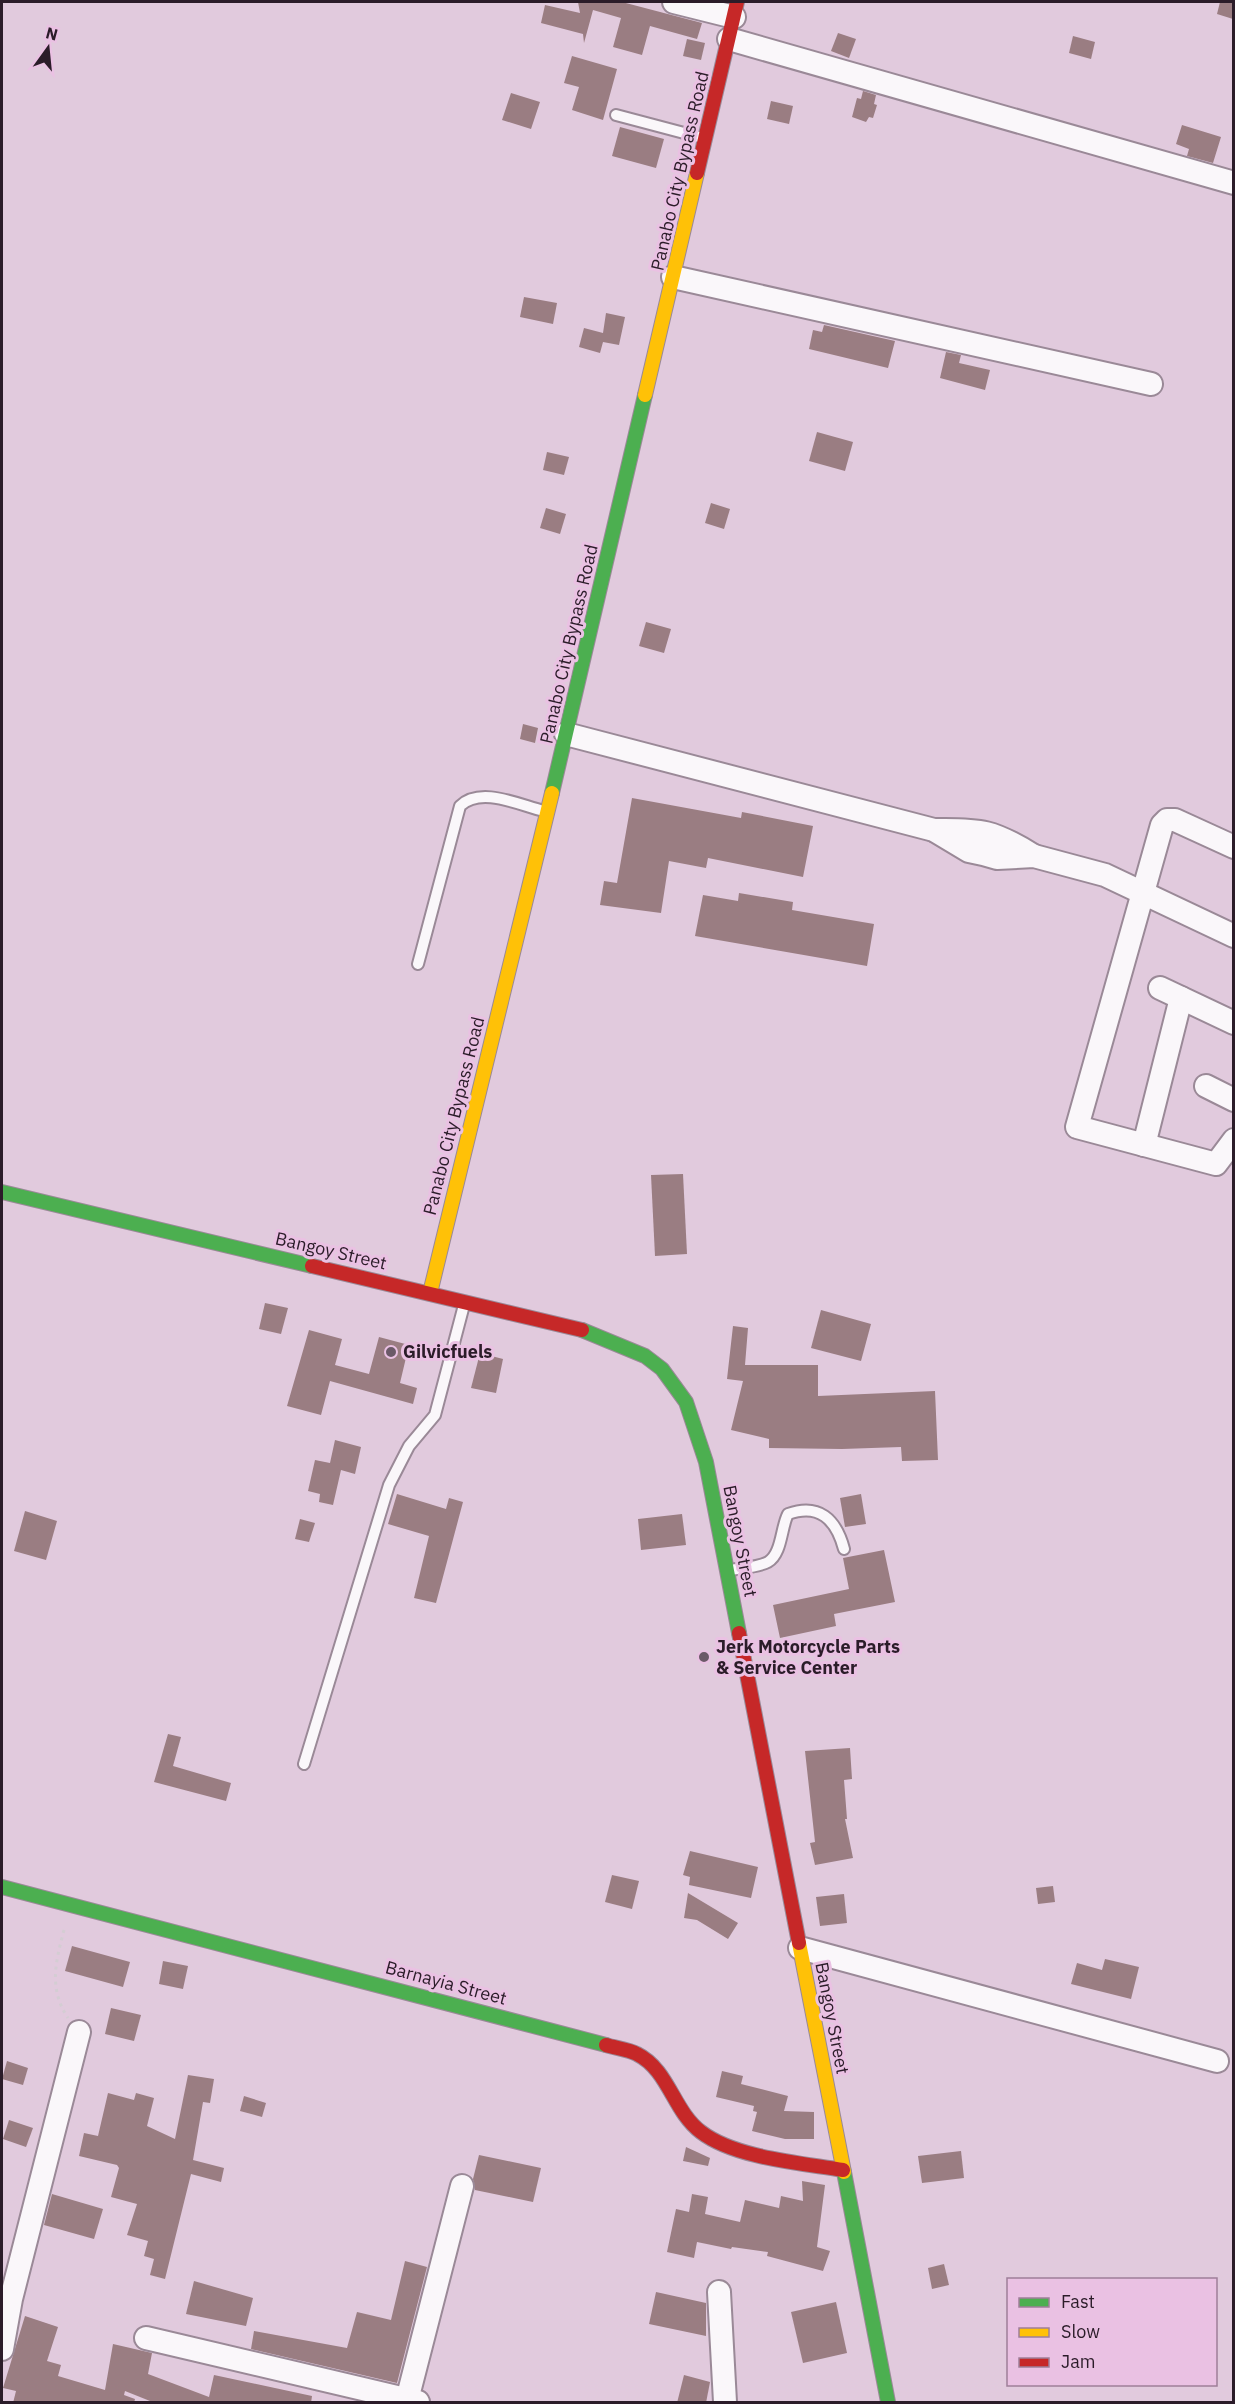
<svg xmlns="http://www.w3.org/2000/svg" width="1235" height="2404" viewBox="0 0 1235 2404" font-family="'IBM Plex Sans',sans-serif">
<rect width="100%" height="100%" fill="#e1cadd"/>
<g fill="#9a7d82">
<polygon points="578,2 622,2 702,23 697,39 650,26 642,55 613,47 621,18 593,10 584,43 583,34 541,23 545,5 580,13"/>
<polygon points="1220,2 1233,2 1233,19 1217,14"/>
<polygon points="838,33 856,39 849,58 831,51"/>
<polygon points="1073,36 1095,42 1091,59 1069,53"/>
<polygon points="687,39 705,43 701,60 683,56"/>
<polygon points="572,56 617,69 603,120 572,110 579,87 564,83"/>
<polygon points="863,91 876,95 874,104 877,105 873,118 869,117 866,122 852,117 857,98 861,99"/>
<polygon points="511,93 540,102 531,129 502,120"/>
<polygon points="771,101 793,106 789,124 767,119"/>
<polygon points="1182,125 1221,137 1213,163 1187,156 1189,149 1176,144"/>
<polygon points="620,127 664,139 656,168 612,156"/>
<polygon points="524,297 557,303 553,324 520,317"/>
<polygon points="606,313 625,317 619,345 603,342 600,353 579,347 584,328 603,333"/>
<polygon points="824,325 895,341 888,368 809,349 813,330 822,332"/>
<polygon points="946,352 961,355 959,363 990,370 985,390 940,378"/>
<polygon points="817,432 853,442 845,471 809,461"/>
<polygon points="547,452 569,457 564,475 543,470"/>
<polygon points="711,503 730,509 724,529 705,523"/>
<polygon points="546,508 566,514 560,534 540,528"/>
<polygon points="646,622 671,629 664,653 639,646"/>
<polygon points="523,724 538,728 535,743 520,739"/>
<polygon points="632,798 741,818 742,812 813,826 803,877 708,858 706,868 669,861 661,913 600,905 604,881 617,883"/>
<polygon points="739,893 793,902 792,910 874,924 867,966 695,936 703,895 738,901"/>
<polygon points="683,1174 687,1254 655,1256 651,1175"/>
<polygon points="265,1303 288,1308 281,1334 259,1329"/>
<polygon points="821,1310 871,1324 861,1361 811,1348"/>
<polygon points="733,1326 748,1328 745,1365 818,1365 818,1396 935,1391 938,1460 902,1461 901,1447 842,1449 769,1448 769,1439 731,1430 743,1381 727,1379"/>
<polygon points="309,1330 342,1339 335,1365 369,1374 379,1337 409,1345 400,1383 417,1388 413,1404 330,1381 321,1415 287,1406"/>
<polygon points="480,1353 503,1359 496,1393 471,1388"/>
<polygon points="335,1440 361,1447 355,1474 341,1470 333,1505 319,1502 320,1494 308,1491 315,1460 330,1463"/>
<polygon points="397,1494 446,1509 449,1498 463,1502 436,1603 414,1598 429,1536 388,1524"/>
<polygon points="861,1494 866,1524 845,1527 840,1498"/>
<polygon points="25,1511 57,1521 46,1560 14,1551"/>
<polygon points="682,1514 686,1545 641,1550 638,1519"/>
<polygon points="300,1519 315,1523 309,1542 295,1539"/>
<polygon points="884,1550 895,1602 834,1614 836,1626 780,1638 773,1605 849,1589 843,1558"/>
<polygon points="168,1734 181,1737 173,1766 231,1783 226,1801 154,1782"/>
<polygon points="850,1748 852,1779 844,1780 847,1819 845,1819 853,1858 815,1865 810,1843 815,1842 805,1751"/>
<polygon points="690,1851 758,1867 751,1898 689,1885 690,1877 683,1875"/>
<polygon points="612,1875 639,1881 632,1909 605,1902"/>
<polygon points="1053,1886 1055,1902 1038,1904 1036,1888"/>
<polygon points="688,1893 738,1923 728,1939 697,1920 684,1918"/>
<polygon points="844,1894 847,1923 820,1926 816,1897"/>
<polygon points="72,1946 130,1962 123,1987 65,1971"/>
<polygon points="1105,1959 1139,1967 1131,1999 1071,1984 1077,1963 1102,1970"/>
<polygon points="163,1961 188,1966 183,1989 159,1984"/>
<polygon points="111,2008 141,2015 134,2041 105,2034"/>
<polygon points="7,2061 28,2068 23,2085 2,2079"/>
<polygon points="722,2071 743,2076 741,2084 788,2096 784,2111 814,2112 814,2139 785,2139 752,2131 757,2112 753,2111 754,2106 716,2097"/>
<polygon points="188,2075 214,2079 210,2103 203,2102 193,2160 224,2168 221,2182 191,2174 165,2279 150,2275 154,2259 144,2256 148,2241 127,2235 137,2204 111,2197 119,2168 117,2165 79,2156 84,2133 98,2136 108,2093 134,2100 136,2093 154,2098 147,2126 175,2139"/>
<polygon points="244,2096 266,2103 262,2117 240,2111"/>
<polygon points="9,2120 33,2128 26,2147 3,2139"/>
<polygon points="686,2147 710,2158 708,2166 683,2161"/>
<polygon points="961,2151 964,2178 922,2183 918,2156"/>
<polygon points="479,2155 541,2168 533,2202 475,2190 473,2179"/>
<polygon points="802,2181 825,2185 817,2247 830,2251 823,2271 767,2256 768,2252 732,2247 731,2249 697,2242 694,2258 667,2252 676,2209 689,2212 692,2194 708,2197 705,2214 740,2222 745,2200 779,2208 781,2196 803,2201"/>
<polygon points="52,2194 103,2209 94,2239 44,2225"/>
<polygon points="405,2261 427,2267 397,2383 251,2349 254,2331 347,2348 357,2312 391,2320"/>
<polygon points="944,2264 949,2285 932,2289 928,2268"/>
<polygon points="194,2281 253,2298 246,2326 186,2314"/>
<polygon points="656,2292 706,2303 706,2336 649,2324"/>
<polygon points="836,2302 847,2353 803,2363 791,2312"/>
<polygon points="25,2316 58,2327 47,2361 61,2365 58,2376 105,2390 113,2344 152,2353 148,2374 209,2397 214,2375 312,2396 311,2403 155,2403 125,2391 124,2395 135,2399 134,2403 13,2403 16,2391 3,2388"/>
<polygon points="684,2375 710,2382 706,2403 677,2403"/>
</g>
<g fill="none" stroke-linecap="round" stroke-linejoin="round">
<g stroke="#9a8997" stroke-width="14">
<g id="lane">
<polyline points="616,115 703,138"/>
<path d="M418,964L460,806C481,786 519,805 544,811"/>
<path d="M731,1570C742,1568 759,1567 768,1562C782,1554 781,1527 788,1514C819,1503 836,1519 844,1549"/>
<polyline points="304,1764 389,1485 409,1446 435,1415 464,1305"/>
</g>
</g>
<g stroke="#9a8997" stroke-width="26">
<g id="street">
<polyline points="674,2 734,17"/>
<polyline points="729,39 1234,183"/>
<polyline points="673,277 1151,384"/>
<polyline points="566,734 934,830 969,851 983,854 997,858 1034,856 1105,875 1234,936"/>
<path d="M934,830C981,829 994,831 1034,856"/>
<polyline points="1234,847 1175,820 1167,820 1162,825 1077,1127 1216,1164 1234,1140"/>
<polyline points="1160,988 1234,1023"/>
<polyline points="1206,1086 1234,1100"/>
<polyline points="1144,1145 1181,998"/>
<polyline points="800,1948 1217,2061"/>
<polyline points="719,2292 725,2402"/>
<polyline points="146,2338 418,2402"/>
<polyline points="2,2349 11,2299 79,2032"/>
<polyline points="407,2400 462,2186"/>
</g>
</g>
<g stroke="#9a8997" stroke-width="16">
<g id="fast">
<polyline points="552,793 645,395"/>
<polyline points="2,1192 312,1266"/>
<polyline points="582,1330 645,1356 662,1369 686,1402 706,1462 739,1633"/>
<polyline points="2,1887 606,2045"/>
<polyline points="844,2172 888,2402"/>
</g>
</g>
<g stroke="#9a8997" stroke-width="16">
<g id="slow">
<polyline points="645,395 697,173"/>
<polyline points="430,1293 552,793"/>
<polyline points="799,1943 844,2172"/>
</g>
</g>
<g stroke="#9a8997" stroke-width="16">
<g id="jam">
<polyline points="697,173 737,2"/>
<polyline points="312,1266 582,1330"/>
<polyline points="739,1633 799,1943"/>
<path d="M606,2045C615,2048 628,2049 637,2054C669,2070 673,2111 701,2132C735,2158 801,2163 843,2170"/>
</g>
</g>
<path stroke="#d4cdd3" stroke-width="3" stroke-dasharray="3 4.5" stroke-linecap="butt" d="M64,1930C56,1961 48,1988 68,2018"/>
<use href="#lane" stroke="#faf7fa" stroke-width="10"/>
<use href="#street" stroke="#faf7fa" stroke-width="22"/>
<use href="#fast" stroke="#4caf50" stroke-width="14"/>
<use href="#slow" stroke="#ffc107" stroke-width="14"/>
<use href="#jam" stroke="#c62828" stroke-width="14"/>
</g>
<g fill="#6b5968" stroke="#eac1e3" stroke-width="2">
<circle cx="391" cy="1352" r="6"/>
<circle cx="704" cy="1657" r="6"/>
</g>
<g text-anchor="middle" stroke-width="6" stroke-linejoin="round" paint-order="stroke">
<g font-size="18" fill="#2b1c29" stroke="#eac1e3">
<text transform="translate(680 171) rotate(-77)" y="6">Panabo City Bypass Road</text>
<text transform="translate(569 644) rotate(-77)" y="6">Panabo City Bypass Road</text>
<text transform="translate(454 1116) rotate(-76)" y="6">Panabo City Bypass Road</text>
<text transform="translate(331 1251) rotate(13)" y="6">Bangoy Street</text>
<text transform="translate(740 1541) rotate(79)" y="6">Bangoy Street</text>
<text transform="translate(446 1983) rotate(15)" y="6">Barnayia Street</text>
<text transform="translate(832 2018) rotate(79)" y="6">Bangoy Street</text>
</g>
<g font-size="18" font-weight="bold" fill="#2b1c29" stroke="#eac1e3" text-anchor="start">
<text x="403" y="1358">Gilvicfuels</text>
<text x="716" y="1653">Jerk Motorcycle Parts<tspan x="716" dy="21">&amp; Service Center</tspan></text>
</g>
</g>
<rect width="1235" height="2404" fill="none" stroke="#2b1c29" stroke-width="6"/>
<rect x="1007" y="2278" width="210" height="108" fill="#eac1e3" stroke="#9e7f99" stroke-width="1.5"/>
<rect x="1019" y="2298" width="30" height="9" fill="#4caf50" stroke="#9e7f99" stroke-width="1.5"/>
<text x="1061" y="2308" font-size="18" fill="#2b1c29">Fast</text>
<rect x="1019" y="2328" width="30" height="9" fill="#ffc107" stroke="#9e7f99" stroke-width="1.5"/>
<text x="1061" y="2338" font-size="18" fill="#2b1c29">Slow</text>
<rect x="1019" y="2358" width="30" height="9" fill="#c62828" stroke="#9e7f99" stroke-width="1.5"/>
<text x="1061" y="2368" font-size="18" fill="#2b1c29">Jam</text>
<g transform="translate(48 48) rotate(15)" stroke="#eac1e3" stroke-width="4.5" paint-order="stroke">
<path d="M0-4.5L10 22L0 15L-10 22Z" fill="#2b1c29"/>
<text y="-9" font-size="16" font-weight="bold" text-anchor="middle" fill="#2b1c29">N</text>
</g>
</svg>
